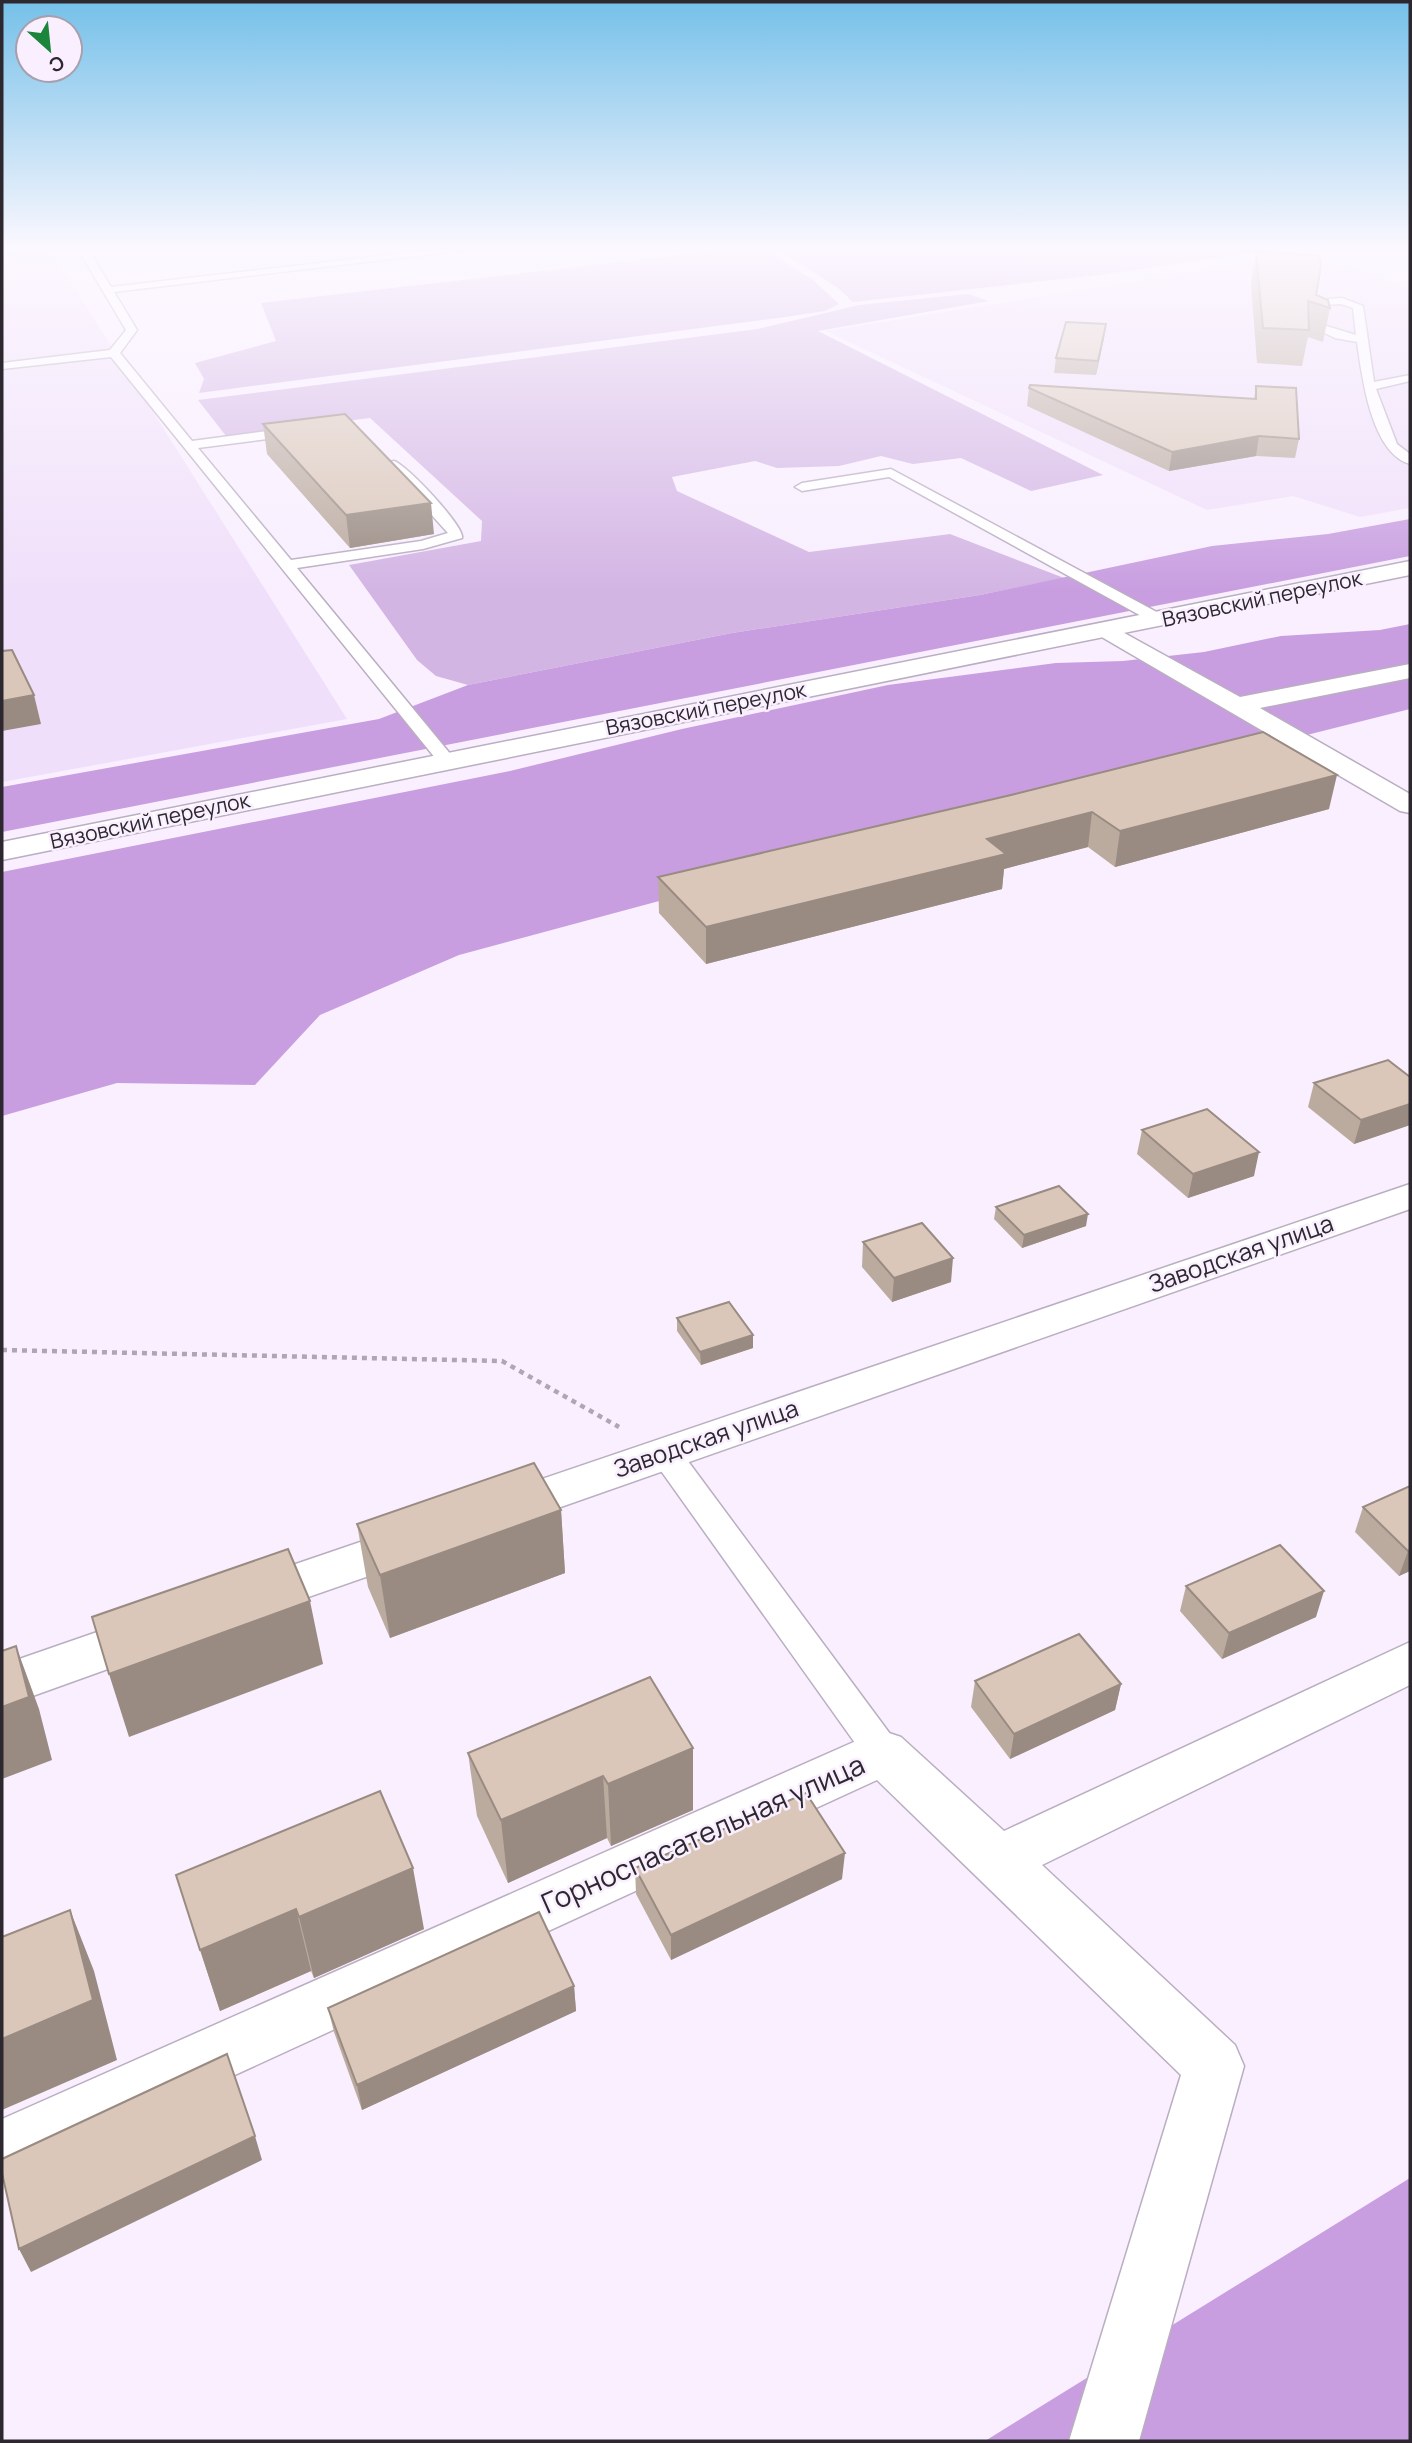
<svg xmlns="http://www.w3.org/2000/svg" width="1412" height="2443" font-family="Manrope,sans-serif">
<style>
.built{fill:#f0dffa}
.green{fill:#d3b5e4}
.forest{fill:#c89ee0}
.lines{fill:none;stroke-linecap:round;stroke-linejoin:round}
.lane-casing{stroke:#baaec1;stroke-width:3}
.street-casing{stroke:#baaec1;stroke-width:3}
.secondary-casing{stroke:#baaec1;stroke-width:3}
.path{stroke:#aea6b3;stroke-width:4.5;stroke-dasharray:5 5;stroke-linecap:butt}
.lane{fill:#fff;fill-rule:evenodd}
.street{fill:#fff;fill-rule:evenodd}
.secondary{fill:#fff;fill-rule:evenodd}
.wall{fill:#bbab9f}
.shaded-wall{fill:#998b82}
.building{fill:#dac7b9;stroke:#998b82;stroke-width:2}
.labels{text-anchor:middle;stroke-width:5;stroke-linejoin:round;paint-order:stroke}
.far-street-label{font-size:21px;fill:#2d282f;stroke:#f9efff}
.street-label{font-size:24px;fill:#2d282f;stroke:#f9efff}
.near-street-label{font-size:28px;fill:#2d282f;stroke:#f9efff}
</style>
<rect width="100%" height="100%" fill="#f9efff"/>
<path class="built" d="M2,249h48l297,470 -345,63z
M1301,254l109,33v221l-50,9 -67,-21 -86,14 -381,-179z"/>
<path class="green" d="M732,249h32l48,30 27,25 -14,7 -40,6 -586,76 5,-14 -9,-16 81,-22 -15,-38z
M777,249h504l-182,26 -246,27 -15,-14z
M968,294l21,7 -171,30 285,144 -72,16 -70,-33 -48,6 -32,-8 -42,10 -62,2 -22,-7 -83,16 5,14 132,61 141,-18 114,44 -84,17 -248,38 -264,52 -32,-9 -19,-16 -68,-95 132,-24 1,-20 -112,-103 -144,18 -28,-36 560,-71 101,-24z"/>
<path class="forest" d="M1410,519v37l-1408,276v-45l377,-68 89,-34 264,-52 248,-38 232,-49 116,-12z
M1410,624v85l-580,146 -371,100 -139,60 -65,70 -138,-2 -115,33v-244l508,-101 172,-42 206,-44 168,-22 67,-2 81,-9 77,-16 99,-6z
M1410,2178v263h-425z"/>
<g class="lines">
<defs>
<path id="lane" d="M78,249h10l23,38 331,-38h32l-360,43 23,38 -17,23 72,88 106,-14 6,4 -6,4 -100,13 93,112 130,-19 27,-8 -59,-65v-6l5,-1c13,4 71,66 68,77l-39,11 -126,19 155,188 3,4 -3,4h-12l-329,-407 -109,12v-6l108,-13 16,-20z
M1342,298l21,8 11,76 36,-7v6l-34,8 21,55 13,10v10c-39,-11 -48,-88 -53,-122l-22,-4 -23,-11 4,-27zM1341,304l12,4 3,27 -33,-10 2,-20z
M891,469l275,148 2,3 -2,3h-12l-265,-146 -87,14 -7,-4 7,-4z
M665,1442l11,3 220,297 5,11 -5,11 -13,4 -13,-4 -216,-303 -4,-8 4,-8z"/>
<path id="street" d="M1108,624l132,73 170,-33v14l-150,30 150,86v19l-10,-2 -300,-175 -4,-5 4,-5z
M1410,1184v25l-892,313 -16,5 -16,-5 -7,-12 7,-12z
M413,1524l16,5 7,13 -7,13 -178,62 -17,-6 -7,-13 7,-13z
M152,1613l17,6 7,14 -7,14 -167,60v-42z
M1410,1642v43l-368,180 193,180 9,21 -105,375h-70l112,-366 -304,-295 -875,402v-63l863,-382 18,-6 18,6 103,94z"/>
<path id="secondary" d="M1410,561v14l-1408,285v-18z"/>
</defs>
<use href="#lane" class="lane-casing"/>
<use href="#street" class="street-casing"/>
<use href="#secondary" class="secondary-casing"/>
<path class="path" d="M2,1350l500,11 117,66"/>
<use href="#lane" class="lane"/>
<use href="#street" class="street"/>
<use href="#secondary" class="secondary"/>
</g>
<path class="wall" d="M1256,252l60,43 14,13 -7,34 -15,-5 -6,29 -45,-3 -6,-79z
M1104,338l-8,37 -42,-2 2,-15z
M1256,386l43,53 -4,19 -39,-2 -87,15 -142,-65 2,-18 225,11z
M263,424l171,110 -84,14 -83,-94z
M1011,795l318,14 -214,58 -27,-20 -84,22 -2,20 -296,75 -47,-51 -1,-36z
M1410,1077v48l-56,19 -46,-37 6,-24z
M1142,1130l112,46 -66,22 -51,-44z
M996,1207l90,19 -64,22 -28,-29z
M863,1242l88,40 -59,20 -30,-35z
M677,1318l76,30 -52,17 -24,-34z
M1410,1486v85l-11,5 -44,-44 8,-25z
M561,1510l4,63 -175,65 -22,-51 -11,-63z
M1186,1586l130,31 -94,42 -42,-48z
M650,1677l43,133 -82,36 -4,-8 -99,45 -31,-67 -9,-63z
M975,1681l146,3 -6,26 -105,49 -39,-52z
M635,1868l207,11 -171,81 -35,-66z
M176,1875l248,54 -110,49 -3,-7 -91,40z
M574,1986l2,25 -214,99 -28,-78 -6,-24z"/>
<path class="shaded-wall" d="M1106,324l-2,14 -8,37 2,-14z
M1259,436l-3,20 -87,15 3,-19z
M431,503l3,31 -84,14 -4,-33z
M34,695l7,29 -39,7v-30z
M1337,775l-8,34 -214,58 5,-36z
M1092,812l-4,35 -84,22 -2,20 -296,75v-37l281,-88z
M1410,1104v21l-56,19 7,-24z
M1259,1152l-5,24 -66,22 5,-24z
M1088,1214l-2,12 -64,22 2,-13z
M953,1258l-2,24 -59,20 2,-24z
M753,1335v13l-52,17 -1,-13z
M561,1510l4,63 -175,65 -10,-63z
M1410,1550v21l-11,5 9,-25z
M1324,1591l-8,26 -94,42 7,-26z
M310,1601l13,63 -194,73 -20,-63z
M16,1646l23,63 13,51 -50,19v-72z
M1121,1684l-6,26 -105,49 4,-25z
M693,1748v62l-82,36 -3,-62z
M603,1776l4,62 -99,45 -7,-63z
M845,1853l-3,26 -171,81v-25z
M413,1868l11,61 -110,49 -15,-61z
M296,1909l15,62 -91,40 -20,-61z
M70,1910l24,61 23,89 -115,50v-71z
M574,1986l2,25 -214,99 -5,-25z
M255,2136l7,24 -231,112 -12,-23z"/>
<path class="building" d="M1256,252l63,3 2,10 -5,30 12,5 2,8 -22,-7 1,29 -46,-2z
M1066,322l40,2 -8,37 -42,-3z
M1030,385l226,14v-13l40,2 3,51 -40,-3 -87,16 -143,-64z
M345,414l86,89 -85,12 -83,-91z
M12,650l22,45 -32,6v-50z
M1263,732l74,43 -217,56 -28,-19 -105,27 19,15 -300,73 -48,-50 353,-82z
M1388,1060l22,17v27l-49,16 -47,-37z
M1207,1109l52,43 -66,22 -51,-44z
M1059,1186l29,28 -64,21 -28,-28z
M922,1223l31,35 -59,20 -31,-36z
M729,1302l24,33 -53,17 -23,-34z
M534,1463l27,47 -181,65 -23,-51z
M1410,1486v64l-2,1 -45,-44z
M1280,1545l44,46 -95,42 -43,-47z
M288,1549l22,52 -201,73 -17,-57z
M1079,1634l42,50 -107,50 -39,-53z
M16,1646l13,51 -27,10v-56z
M650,1677l43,71 -85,36 -5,-8 -102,44 -33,-67z
M380,1791l33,77 -114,49 -3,-8 -96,41 -24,-75z
M806,1793l39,60 -174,82 -36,-67z
M70,1910l23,90 -91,39v-102z
M539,1912l35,74 -217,99 -29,-77z
M227,2054l28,82 -236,113 -17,-76v-14z"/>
<linearGradient id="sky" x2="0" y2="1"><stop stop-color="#75c0e9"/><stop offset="0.42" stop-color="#fcf8ff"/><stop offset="1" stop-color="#fcf8ff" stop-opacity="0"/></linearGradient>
<rect width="1412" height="591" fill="url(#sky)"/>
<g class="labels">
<g class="far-street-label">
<text transform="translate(1262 599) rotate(-12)" y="7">Вязовский переулок</text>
<text transform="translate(706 709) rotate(-11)" y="7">Вязовский переулок</text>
<text transform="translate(150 821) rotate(-12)" y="7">Вязовский переулок</text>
</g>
<g class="street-label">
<text transform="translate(1241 1254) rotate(-19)" y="8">Заводская улица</text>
<text transform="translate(706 1439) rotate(-19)" y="8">Заводская улица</text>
</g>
<g class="near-street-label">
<text transform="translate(703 1834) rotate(-24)" y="10">Горноспасательная улица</text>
</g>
</g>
<rect width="1412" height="2443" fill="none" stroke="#2d282f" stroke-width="7"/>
<g transform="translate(49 49) rotate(153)"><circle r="33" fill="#f9efff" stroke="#a79fac" stroke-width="2"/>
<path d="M0-5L12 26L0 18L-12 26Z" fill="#1a853b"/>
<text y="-10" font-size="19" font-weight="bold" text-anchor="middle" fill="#2d282f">С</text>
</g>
</svg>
